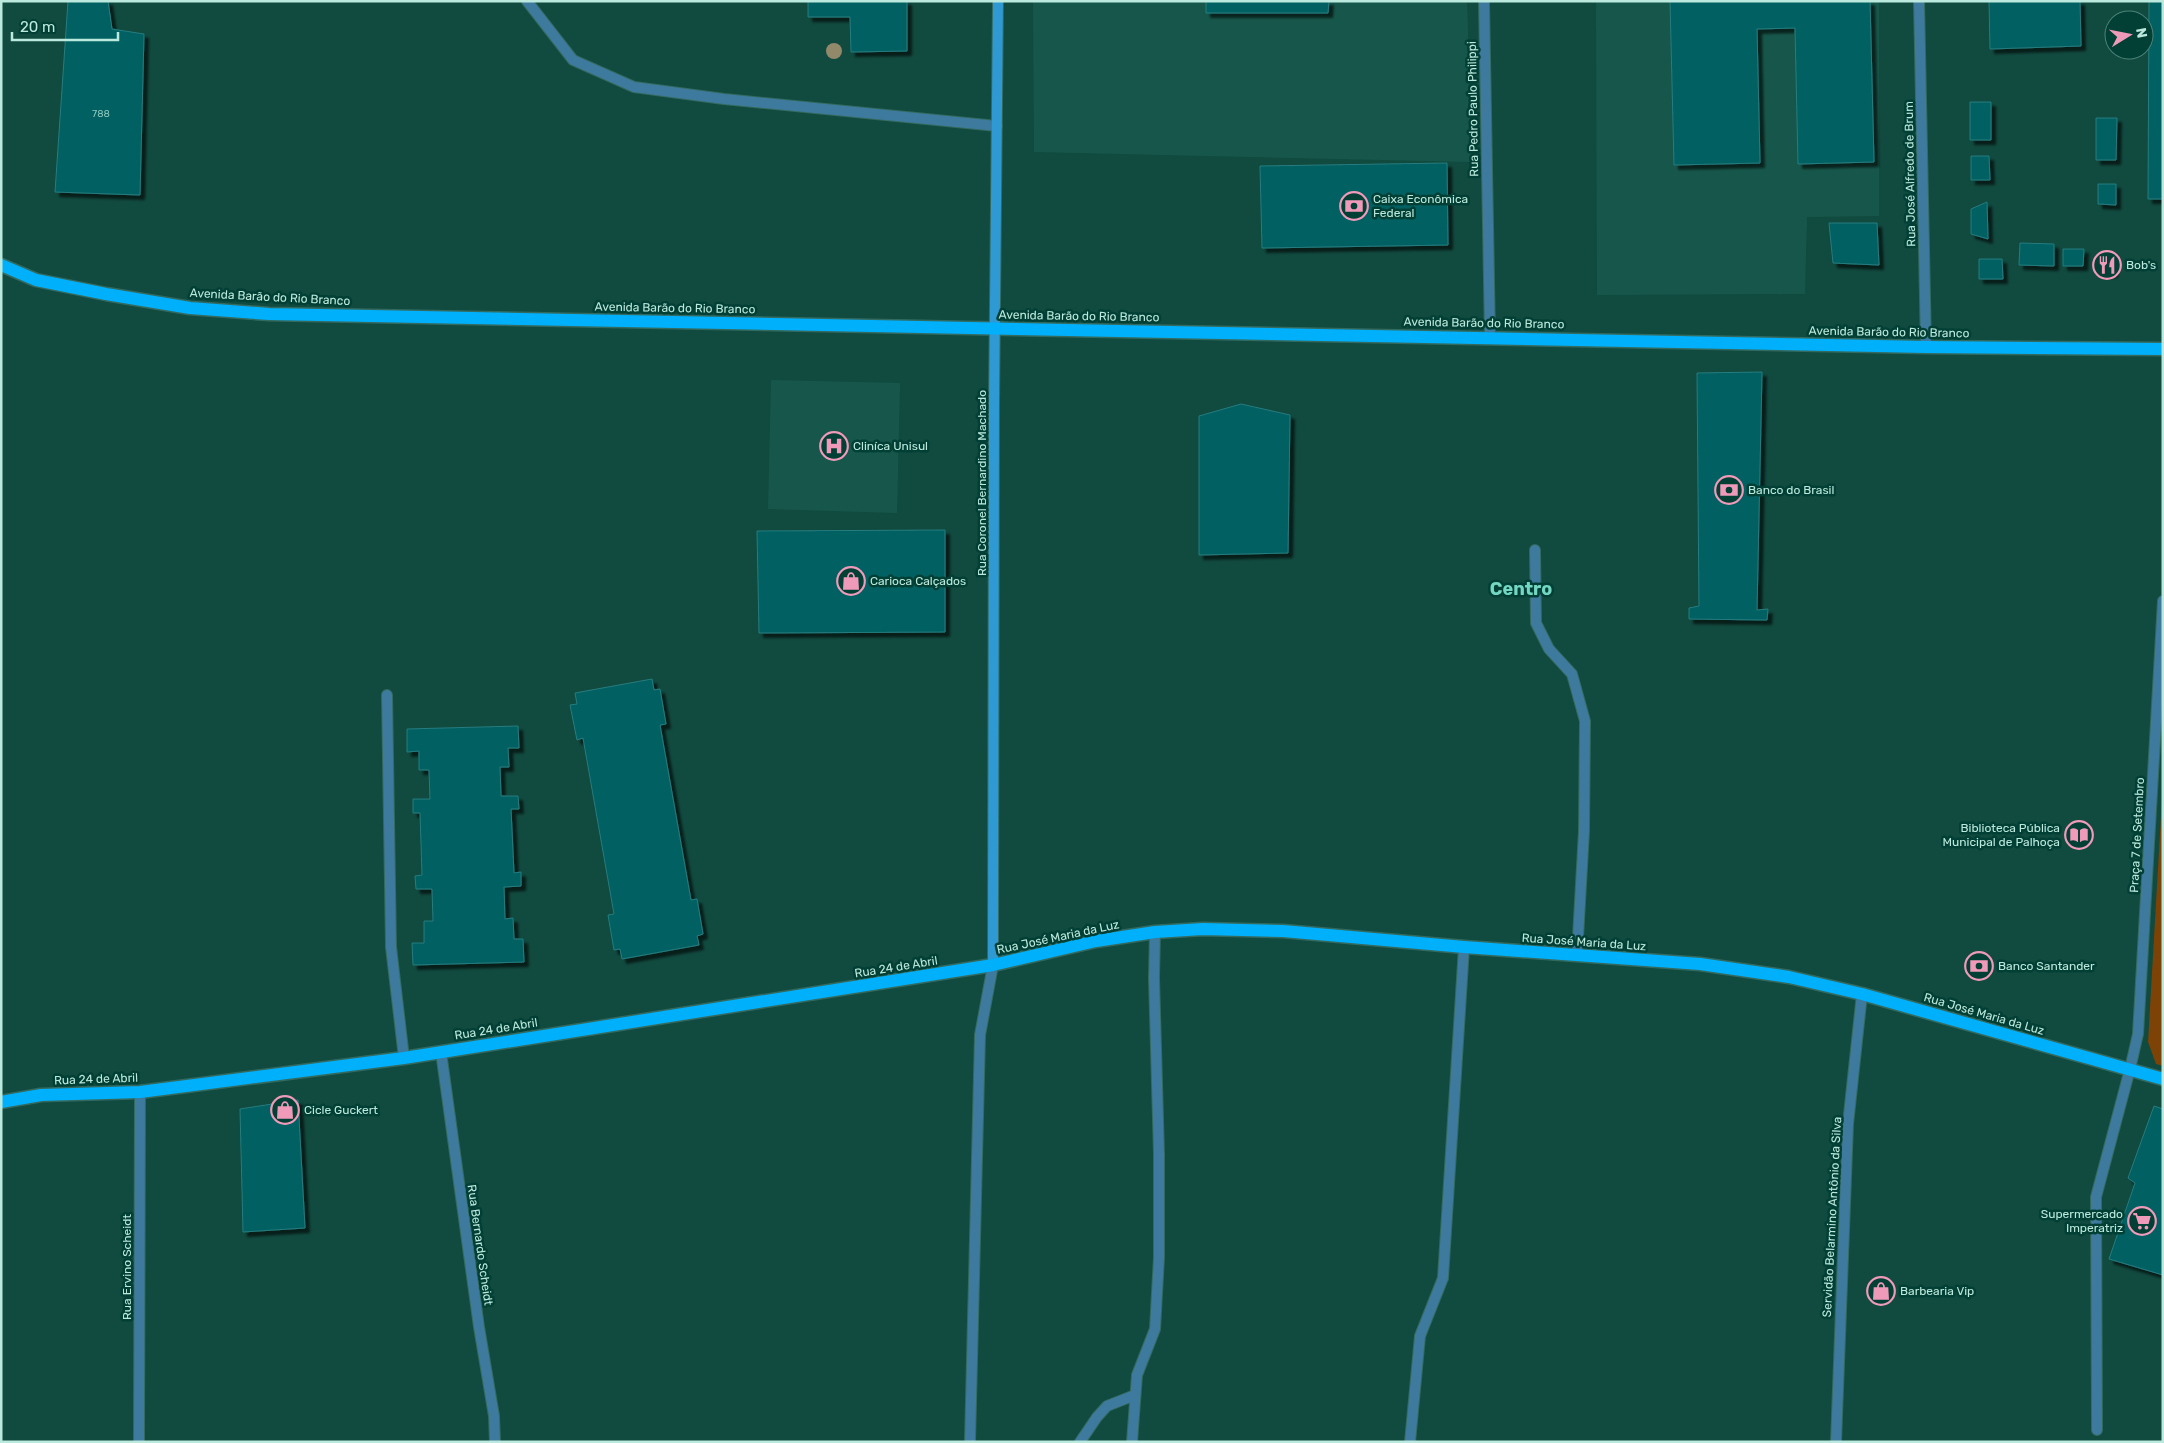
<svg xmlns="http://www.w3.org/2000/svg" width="2164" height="1443" font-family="Rubik,sans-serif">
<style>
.built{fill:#17574b}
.green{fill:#7d4206}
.building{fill:#006062;stroke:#267c7f;filter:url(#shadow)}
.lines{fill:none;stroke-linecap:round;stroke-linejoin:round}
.lane-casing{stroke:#336a5f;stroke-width:12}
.street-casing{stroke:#336a5f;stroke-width:12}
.secondary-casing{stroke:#336a5f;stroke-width:12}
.primary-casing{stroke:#336a5f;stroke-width:15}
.lane{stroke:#3e7a9e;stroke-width:10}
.street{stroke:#3e7a9e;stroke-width:10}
.secondary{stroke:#2e99d2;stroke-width:10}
.primary{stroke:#00b0fa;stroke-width:12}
.tree{fill:#91896a}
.labels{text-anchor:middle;stroke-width:5;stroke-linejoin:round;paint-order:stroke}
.number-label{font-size:10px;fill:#8dc7be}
.street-label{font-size:12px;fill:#bce9dd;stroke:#023f35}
.poi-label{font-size:12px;fill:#bce9dd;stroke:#023f35;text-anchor:start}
.district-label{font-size:18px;font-weight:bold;fill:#73d7c1;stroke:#023f35}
</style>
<defs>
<filter id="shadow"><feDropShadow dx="4.5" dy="4.5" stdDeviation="1" flood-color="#0009"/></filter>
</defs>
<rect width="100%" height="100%" fill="#114a3f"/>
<path class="built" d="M1033,1h434l5,161 -438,-10z
M1596,1h283v215l-72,1 -2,77 -208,1z
M771,380l129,3 -3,130 -129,-4z"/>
<path class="green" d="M2163,781v285l-7,-2 -8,-22z"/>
<path class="building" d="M68,1h40l4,28 32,5 -4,161 -85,-3z
M808,1h99v50l-56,1 -1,-35h-42z
M1206,1h123l-1,12h-122z
M1670,1h200l4,161 -76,2 -3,-136 -38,1 3,134 -86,2z
M1989,1h91l1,45 -91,3z
M2149,1h14v198h-15z
M1970,102h21v38h-21z
M2096,118h21l-1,42h-20z
M1971,156h18l1,24h-19z
M1447,163l1,82 -186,3 -2,-82z
M2098,184h18v21l-18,-1z
M1987,202l1,37 -17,-5v-25z
M1829,223h48l2,42 -46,-2z
M2020,243l34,1v22l-35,-1z
M2063,249h21l-1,17h-20z
M2101,257l13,1 -1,15h-13z
M1979,259h23l1,20h-24z
M1762,372l-5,238 11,-1 -1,11 -78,-1v-11l10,-2 -2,-233z
M1241,404l49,11 -2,138 -89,2v-139z
M945,530v102l-186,1 -2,-102z
M652,679l2,11 6,-1 6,35 -6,1 31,175 6,-1 6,35 -6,2 2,9 -77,14 -2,-10 -6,1 -6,-35 6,-1 -31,-176 -6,2 -7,-35 7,-1 -2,-11z
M518,726l1,22h-11l1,19h-9l1,29h17l1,13h-8l3,64 7,-1v14l-17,1 1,32 8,-1 1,21h9l1,23 -111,3 -1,-22h12v-22h9l-1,-32h-16l-1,-13 7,-1 -2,-62h-7v-14h17l-1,-29h-10v-19l-12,1v-23z
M298,1100l7,128 -62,4 -3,-123z
M2154,1106l9,3v166l-54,-16 26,-76 -7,-5z"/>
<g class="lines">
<defs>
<path id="lane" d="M527,1l46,59 61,27 90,12 273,27
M1535,550l1,73 13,26 23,25 13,47 -1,110 -7,124
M2097,1430l-1,-233 34,-128
M970,1442l10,-407 13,-70
M1080,1442l17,-25 10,-11 28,-11
M1132,1442l5,-67 18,-46 4,-72v-103l-5,-176 1,-46
M1410,1442l10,-106 23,-58 21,-331"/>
<path id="street" d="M1484,1l6,336
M1919,1l7,346
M387,695l4,252 13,111
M441,1052l38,275 15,89 1,26
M2130,1069l8,-35 25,-433
M139,1442l1,-350
M1836,1442l12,-318 14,-130"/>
<path id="secondary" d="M993,965l1,-561 4,-403"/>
<path id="primary" d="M1,265l35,15 70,14 84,14 79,6 1657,33 237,2
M1,1102l40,-7 99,-3 264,-34 589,-93 103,-24 59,-9 48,-3 80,2 181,16 236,17 89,13 73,17 301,85"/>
</defs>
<use href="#lane" class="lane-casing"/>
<use href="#street" class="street-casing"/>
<use href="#secondary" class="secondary-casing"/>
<use href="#primary" class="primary-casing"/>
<use href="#lane" class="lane"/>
<use href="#street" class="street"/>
<use href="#secondary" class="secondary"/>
<use href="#primary" class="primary"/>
</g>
<circle class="tree" cx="834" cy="51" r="8"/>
<defs>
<symbol id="bank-ring" viewBox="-11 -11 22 22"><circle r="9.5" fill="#023f35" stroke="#ef9ab8" stroke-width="1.5"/><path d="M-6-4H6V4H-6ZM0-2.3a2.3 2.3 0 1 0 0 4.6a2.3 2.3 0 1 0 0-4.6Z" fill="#ef9ab8"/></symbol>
<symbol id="restaurant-ring" viewBox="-11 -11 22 22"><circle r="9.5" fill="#023f35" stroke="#ef9ab8" stroke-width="1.5"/><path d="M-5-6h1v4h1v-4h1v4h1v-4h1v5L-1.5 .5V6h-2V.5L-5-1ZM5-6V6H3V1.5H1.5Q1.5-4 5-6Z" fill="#ef9ab8"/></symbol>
<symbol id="hospital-ring" viewBox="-11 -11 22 22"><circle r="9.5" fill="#023f35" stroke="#ef9ab8" stroke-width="1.5"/><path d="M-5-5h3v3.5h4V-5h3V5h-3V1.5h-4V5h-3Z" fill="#ef9ab8"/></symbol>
<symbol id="shop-ring" viewBox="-11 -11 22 22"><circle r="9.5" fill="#023f35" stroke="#ef9ab8" stroke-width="1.5"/><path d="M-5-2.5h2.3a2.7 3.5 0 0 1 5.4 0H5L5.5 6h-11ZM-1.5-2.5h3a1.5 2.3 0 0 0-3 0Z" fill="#ef9ab8"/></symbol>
<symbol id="library-ring" viewBox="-11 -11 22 22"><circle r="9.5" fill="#023f35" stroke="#ef9ab8" stroke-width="1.5"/><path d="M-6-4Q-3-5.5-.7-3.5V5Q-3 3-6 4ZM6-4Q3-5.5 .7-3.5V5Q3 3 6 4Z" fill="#ef9ab8"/></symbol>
<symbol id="supermarket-ring" viewBox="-11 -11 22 22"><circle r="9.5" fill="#023f35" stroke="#ef9ab8" stroke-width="1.5"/><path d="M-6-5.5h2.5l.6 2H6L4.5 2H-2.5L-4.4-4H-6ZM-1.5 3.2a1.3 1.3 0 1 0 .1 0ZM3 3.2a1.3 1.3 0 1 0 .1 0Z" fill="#ef9ab8"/></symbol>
</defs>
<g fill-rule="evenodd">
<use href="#bank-ring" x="1338" y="190" width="32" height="32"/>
<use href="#restaurant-ring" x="2091" y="249" width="32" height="32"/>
<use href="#hospital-ring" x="818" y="430" width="32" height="32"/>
<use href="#bank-ring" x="1713" y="474" width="32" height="32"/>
<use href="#shop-ring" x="835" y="565" width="32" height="32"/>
<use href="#library-ring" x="2063" y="819" width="32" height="32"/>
<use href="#bank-ring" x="1963" y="950" width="32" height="32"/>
<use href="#shop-ring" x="269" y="1094" width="32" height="32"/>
<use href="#supermarket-ring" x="2126" y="1205" width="32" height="32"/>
<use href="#shop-ring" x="1865" y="1275" width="32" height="32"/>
</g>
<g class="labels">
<g class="number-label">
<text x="101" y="117">788</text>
</g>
<g class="street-label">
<text transform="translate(1473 109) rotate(-91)" y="4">Rua Pedro Paulo Philippi</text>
<text transform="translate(1910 174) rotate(-91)" y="4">Rua José Alfredo de Brum</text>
<text transform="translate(270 297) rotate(3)" y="4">Avenida Barão do Rio Branco</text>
<text transform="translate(675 308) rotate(1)" y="4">Avenida Barão do Rio Branco</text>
<text transform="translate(1079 316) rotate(1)" y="4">Avenida Barão do Rio Branco</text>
<text transform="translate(1484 323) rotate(1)" y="4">Avenida Barão do Rio Branco</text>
<text transform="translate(1889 332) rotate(1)" y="4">Avenida Barão do Rio Branco</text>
<text transform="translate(982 483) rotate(-90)" y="4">Rua Coronel Bernardino Machado</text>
<text transform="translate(2137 835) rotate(-87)" y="4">Praça 7 de Setembro</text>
<text transform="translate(1058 937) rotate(-12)" y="4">Rua José Maria da Luz</text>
<text transform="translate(1584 942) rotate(4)" y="4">Rua José Maria da Luz</text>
<text transform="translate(896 967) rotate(-9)" y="4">Rua 24 de Abril</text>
<text transform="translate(1984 1014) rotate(16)" y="4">Rua José Maria da Luz</text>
<text transform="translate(496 1029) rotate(-9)" y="4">Rua 24 de Abril</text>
<text transform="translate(96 1079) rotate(-2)" y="4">Rua 24 de Abril</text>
<text transform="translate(1832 1217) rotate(-87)" y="4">Servidão Belarmino Antônio da Silva</text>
<text transform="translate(480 1245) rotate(82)" y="4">Rua Bernardo Scheidt</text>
<text transform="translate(127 1267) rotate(-90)" y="4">Rua Ervino Scheidt</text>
</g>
<g class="poi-label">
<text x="1373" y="203">Caixa Econômica<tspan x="1373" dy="14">Federal</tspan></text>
<text x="2126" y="269">Bob's</text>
<text x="853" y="450">Cliníca Unisul</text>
<text x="1748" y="494">Banco do Brasil</text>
<text x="870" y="585">Carioca Calçados</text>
<text x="2060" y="832" text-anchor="end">Biblioteca Pública<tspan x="2060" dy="14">Municipal de Palhoça</tspan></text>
<text x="1998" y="970">Banco Santander</text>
<text x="304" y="1114">Cicle Guckert</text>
<text x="2123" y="1218" text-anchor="end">Supermercado<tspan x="2123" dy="14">Imperatriz</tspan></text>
<text x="1900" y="1295">Barbearia Vip</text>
</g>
<g class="district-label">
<text x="1521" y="595">Centro</text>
</g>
</g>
<rect width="2164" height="1443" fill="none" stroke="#bce9dd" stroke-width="5"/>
<g transform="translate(2129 35) rotate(80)"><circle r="24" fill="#023f35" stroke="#4c8378"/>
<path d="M0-4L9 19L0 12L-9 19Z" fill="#ef9ab8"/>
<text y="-8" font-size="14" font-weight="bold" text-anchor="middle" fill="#bce9dd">N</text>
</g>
<path d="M12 32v8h106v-8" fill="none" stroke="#bce9dd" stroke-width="2.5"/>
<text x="20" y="32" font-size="15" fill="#bce9dd" stroke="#023f35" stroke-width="4" paint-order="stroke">20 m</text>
</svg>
